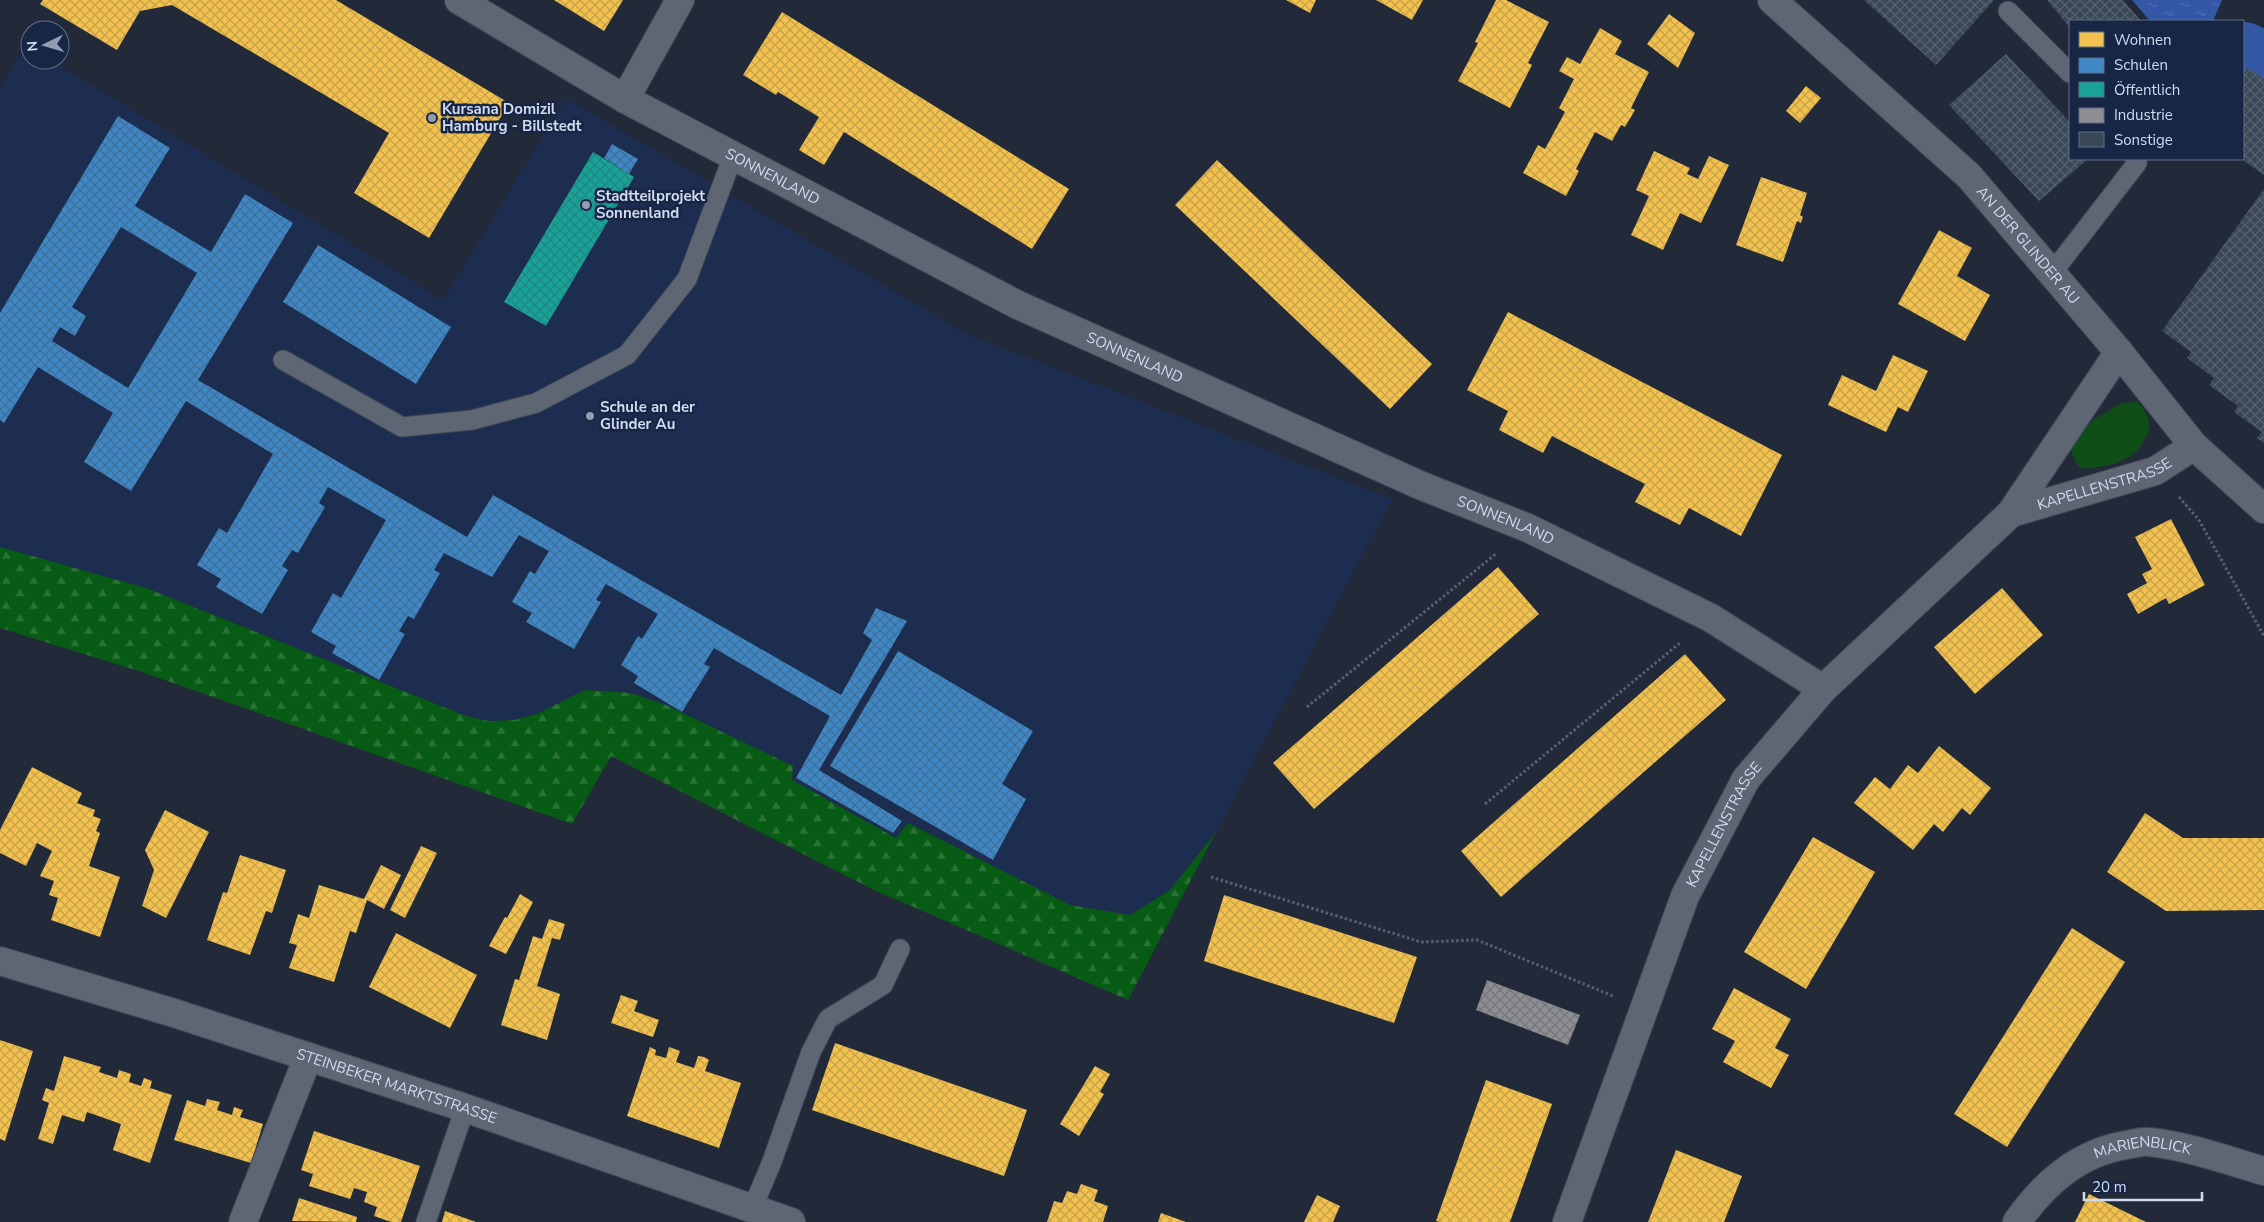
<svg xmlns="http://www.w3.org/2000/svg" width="2264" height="1222" font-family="'Nunito Sans',sans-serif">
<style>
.built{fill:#1c2d4f}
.green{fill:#0f4f17}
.forest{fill:url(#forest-firs)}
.water{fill:url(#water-ripples)}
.homes{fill:url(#homes-cross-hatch)}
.schools{fill:url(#schools-cross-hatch);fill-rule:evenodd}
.public{fill:url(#public-cross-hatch)}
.industry{fill:url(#industry-cross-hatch)}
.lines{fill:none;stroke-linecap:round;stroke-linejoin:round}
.river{stroke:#3458a6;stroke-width:70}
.building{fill:url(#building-cross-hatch)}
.lane-casing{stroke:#404856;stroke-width:21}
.street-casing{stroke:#404856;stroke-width:30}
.secondary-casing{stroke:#404856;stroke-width:30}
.path{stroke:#59606d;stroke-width:3;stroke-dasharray:2.5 2.5;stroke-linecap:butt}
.lane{stroke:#5e6674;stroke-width:19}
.street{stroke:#5e6674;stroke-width:28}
.secondary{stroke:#5e6674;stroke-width:28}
.poi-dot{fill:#939db0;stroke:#172645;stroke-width:2}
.labels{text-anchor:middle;stroke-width:5;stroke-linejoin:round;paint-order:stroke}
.poi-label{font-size:15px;font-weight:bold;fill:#d0dbf0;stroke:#172645;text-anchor:start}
.street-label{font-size:15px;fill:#d0dbf0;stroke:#172645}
</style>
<defs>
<pattern id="forest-firs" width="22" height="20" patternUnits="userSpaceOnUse" patternTransform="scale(1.25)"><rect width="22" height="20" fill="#075b14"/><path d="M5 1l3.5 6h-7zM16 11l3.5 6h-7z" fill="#2a7236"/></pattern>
<pattern id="water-ripples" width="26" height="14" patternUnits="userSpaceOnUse" patternTransform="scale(1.25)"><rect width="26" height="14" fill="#3458a6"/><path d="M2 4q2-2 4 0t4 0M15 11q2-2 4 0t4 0" fill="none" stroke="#506fb3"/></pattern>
<pattern id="homes-cross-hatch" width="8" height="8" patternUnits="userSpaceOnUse" patternTransform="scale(1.25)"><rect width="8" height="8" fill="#f2c14e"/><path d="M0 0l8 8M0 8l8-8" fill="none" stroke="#c5a14c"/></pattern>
<pattern id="schools-cross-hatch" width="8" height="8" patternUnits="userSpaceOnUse" patternTransform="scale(1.25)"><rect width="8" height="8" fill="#3f88c5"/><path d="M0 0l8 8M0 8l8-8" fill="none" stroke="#3f7099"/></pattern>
<pattern id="public-cross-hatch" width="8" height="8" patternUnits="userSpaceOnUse" patternTransform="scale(1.25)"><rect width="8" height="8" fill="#17a398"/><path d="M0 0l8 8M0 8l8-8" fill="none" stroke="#238680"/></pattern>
<pattern id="industry-cross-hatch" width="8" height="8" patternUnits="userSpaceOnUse" patternTransform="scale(1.25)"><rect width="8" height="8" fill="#8d8d92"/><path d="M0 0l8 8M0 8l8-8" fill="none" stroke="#75767c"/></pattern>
<pattern id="building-cross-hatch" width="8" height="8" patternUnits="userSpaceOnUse" patternTransform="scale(1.25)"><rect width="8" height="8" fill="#394756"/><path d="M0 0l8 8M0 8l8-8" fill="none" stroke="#55616f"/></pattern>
</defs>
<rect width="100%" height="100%" fill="#222a3a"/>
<path class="built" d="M26,45l4,2v13h21l392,240 123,-202 401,236 425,165 -176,333 -46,58 -40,25 -60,-10 -162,-82 -12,15 -105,-58 2,-14 -127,-61 -35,-12 -46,-3 -48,24 -23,6 -25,1 -23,-5 -320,-128 -146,-41v-459z"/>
<path class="green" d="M2137,402c11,12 17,21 8,37 -12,24 -39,28 -63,30l-6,-6 -5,-13 5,-15 23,-19 23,-13z"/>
<path class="forest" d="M0,547l146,41 320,128 23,5 25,-1 23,-6 48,-24 46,3 35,12 127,61 -1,14 104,58 12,-15 162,82 60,10 40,-25 46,-58 -88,168 -254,-110 -263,-134 -39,68 -430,-152 -142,-44z"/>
<path class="water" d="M2132,0h90l-9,21h-63z"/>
<path class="homes" d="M43,0h293l173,103 -80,135 -75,-45 35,-60 -217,-128 -32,6 -23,39 -77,-46z
M554,0h69l-19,31z
M1286,0h30l-6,13z
M1376,0h47l-11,20z
M1496,0h10l43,22 -21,41 4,2 -22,43 -52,-27 20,-38 -3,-1z
M782,12l287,177 -37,60 -188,-117 -20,33 -25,-15 20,-33 -41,-25 -2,3 -33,-20z
M1669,14l26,19 -17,35 -31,-24z
M1600,28l22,13 -7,13 34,18 -18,36 4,2 -10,17 -4,-2 -9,16 -17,-9 -19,37 3,2 -13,25 -43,-23 15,-28 7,4 20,-37 -6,-4 15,-29 -15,-8 8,-14 13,7z
M1806,86l15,12 -21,25 -14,-12z
M1654,151l36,17 -3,6 11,5 11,-23 20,9 -28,58 -21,-10 -17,37 -32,-15 18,-39 -13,-6z
M1217,160l215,204 -42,45 -215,-204z
M1761,177l46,16 -7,22 3,2 -2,6 -4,-2 -14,41 -47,-17z
M1939,230l33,18 -15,28 33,19 -25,46 -67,-37z
M1508,312l274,143 -41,81 -52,-28 -9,17 -45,-23 10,-18 -93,-48 -9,17 -44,-23 9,-19 -41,-21z
M1893,355l35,16 -20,41 -10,-5 -12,25 -58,-27 14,-30 34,16z
M2171,519l34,66 -36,19 -3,-6 -28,16 -11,-20 20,-11 -5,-9 10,-5 -17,-32z
M1498,567l41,47 -225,195 -41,-46z
M2002,588l41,47 -68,59 -41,-47z
M1685,654l41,46 -225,197 -40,-46z
M1939,746l52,42 -21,27 -8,-7 -19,24 -9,-8 -21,26 -59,-47 21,-26 15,12 18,-24 10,8z
M32,767l50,26 -5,10 18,7 -2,6 8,3 -5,12 4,2 -11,33 31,11 -20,60 -49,-17 7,-22 -9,-3 5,-14 -14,-5 12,-25 -15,-8 -11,23 -26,-13v-23z
M165,810l44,22 -43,86 -24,-12 12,-36 -9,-20z
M2145,813l38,25h81v72l-98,1 -59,-39z
M1813,837l62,35 -69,117 -62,-37z
M421,846l16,7 -32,65 -15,-8z
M240,855l46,15 -14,43 -6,-2 -16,44 -43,-15 16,-48 4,1z
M381,865l20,10 -17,34 -17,-9 -11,33 -6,-2 -16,51 -45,-14 8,-23 -8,-2 9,-29 11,4 10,-33 45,14z
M520,894l13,8 -27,52 -17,-8 16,-29 2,1z
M1224,895l193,62 -23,66 -190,-62z
M549,919l16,5 -5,16 -8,-2 -15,48 23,8 -13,46 -46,-15 14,-46 4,1 14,-44 9,3z
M2072,928l53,34 -118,185 -53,-33z
M396,933l81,42 -27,53 -81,-41z
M1734,988l57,31 -16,29 14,7 -18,33 -48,-26 12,-21 -23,-12z
M621,995l17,6 -4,10 25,9 -6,17 -42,-14z
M0,1040l33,11 -28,90 -5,-2z
M835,1043l192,67 -23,66 -192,-66z
M650,1047l6,3 -1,5 11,3 3,-11 11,4 -4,11 18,6 4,-12 6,1 5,3 -4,11 36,12 -22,65 -92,-32z
M64,1056l37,11 -2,5 18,6 2,-8 12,4 -2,8 12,4 3,-8 8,3 -2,7 22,7 -22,68 -37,-13 8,-26 -34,-12 -3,10 -22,-7 -9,29 -15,-5 11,-36 -7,-3 4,-12 8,3z
M1095,1066l15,8 -10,18 4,2 -25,42 -19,-12z
M1486,1080l66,24 -42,118h-70l-4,-1z
M207,1099l13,3 -3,8 15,5 2,-8 9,3 -3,7 23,7 -12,39 -77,-23 13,-40 18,6z
M314,1131l106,35 -19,56h-10l-17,-6 3,-9 -13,-5 3,-10 -13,-4 -4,11 -41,-13 4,-12 -12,-4z
M1676,1150l66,26 -18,46h-76z
M1081,1184l17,6 -4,11 14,5 -5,16h-56l7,-21 8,2 5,-12 10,3z
M2089,1194l57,28h-71z
M1317,1195l23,11 -7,16h-29z
M299,1198l58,19 -1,5 -64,-1z
M445,1211l31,11h-34z
M1161,1213l25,9h-28z"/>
<path class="schools" d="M118,116l52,32 -35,58 76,46 34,-58 48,29 -95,157 269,157 26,-42 348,200 31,-55 -9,-7 13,-25 31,13 -88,149 83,51 -9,12 -97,-55 34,-62 -116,-68 -10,16 6,3 -28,45 -48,-29 4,-7 -17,-11 17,-29 4,3 16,-25 -52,-30 -10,16 5,2 -27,47 -48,-27 6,-9 -20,-11 18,-31 5,3 14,-23 -30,-16 -27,42 -48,-24 -10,17 6,3 -26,46 -6,-3 -9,15 6,3 -26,46 -47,-27 4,-7 -25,-14 22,-39 8,5 45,-78 -58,-33 -9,16 6,4 -27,46 -6,-3 -10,16 6,4 -26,44 -46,-27 5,-8 -24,-14 22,-37 8,5 46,-79 -87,-53 -55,90 -47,-29 29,-49 -75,-46 -34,56 -4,-3v-107zM121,227l76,46 -69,115 -76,-47 8,-14 15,9 11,-20 -14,-9z
M612,144l26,15 -9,15 -25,-16z
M318,245l133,82 -35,57 -133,-82z
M898,651l135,80 -31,53 24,15 -33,61 -163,-94z"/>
<path class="public" d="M593,152l41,25 -88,149 -42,-24z"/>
<path class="industry" d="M1487,980l93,35 -12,30 -92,-35z"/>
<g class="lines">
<path class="river" d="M2243,57l21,10"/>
</g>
<path class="building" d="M1864,0h130l-58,65z
M2047,0h76l18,21h-71v7z
M2006,54l64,68v37h18l-49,42 -90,-96z
M2248,68l16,11v96l-21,-15v-84z
M2264,189v254l-7,-5 5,-6 -28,-20 4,-6 -29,-21 5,-7 -27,-20 4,-6 -29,-21z"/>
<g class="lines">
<defs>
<path id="lane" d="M2008,11l62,62
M2052,273l85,-110 -2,-4
M283,360l119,67 70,-7 64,-17 91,-48 60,-76 46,-123
M752,1209l19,-45 40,-112 17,-33 55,-34 17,-36
M426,1222l39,-114"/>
<g id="street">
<path id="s1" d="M459,0l166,99 393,206 404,181 106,42 183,90 112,71"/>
<path id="s2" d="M1772,0l197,176 150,176"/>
<path d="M625,99l55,-99"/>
<path d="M243,1222l65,-165"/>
<path id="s3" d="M2017,1222c27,-39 61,-69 109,-77 7,-1 16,-4 23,-3 39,4 77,18 115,29"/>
</g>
<g id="secondary">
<path id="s4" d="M2011,513l144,-42 39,-25"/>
<path id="s5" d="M0,961l174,52 291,95 326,114"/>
<path id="s6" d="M1567,1222l118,-326 61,-117 77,-90 188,-176 108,-161 75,94 70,63"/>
</g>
</defs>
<use href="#lane" class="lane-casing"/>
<use href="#street" class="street-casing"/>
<use href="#secondary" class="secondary-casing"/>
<path class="path" d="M2179,497l20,23 65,116
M1307,707l190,-154
M1485,804l196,-162
M1211,877l210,65 56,-2 136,56"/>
<use href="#lane" class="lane"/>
<use href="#street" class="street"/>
<use href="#secondary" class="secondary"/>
</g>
<g class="poi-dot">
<circle cx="432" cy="118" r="5"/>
<circle cx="586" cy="205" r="5"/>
<circle cx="590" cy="416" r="5"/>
</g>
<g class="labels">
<g class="poi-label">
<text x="442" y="114">Kursana Domizil<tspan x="442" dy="17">Hamburg - Billstedt</tspan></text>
<text x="596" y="201">Stadtteilprojekt<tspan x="596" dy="17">Sonnenland</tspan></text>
<text x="600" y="412">Schule an der<tspan x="600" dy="17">Glinder Au</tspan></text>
</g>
<g class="street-label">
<text dy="5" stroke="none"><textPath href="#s1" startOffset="360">SONNENLAND</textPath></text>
<text dy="5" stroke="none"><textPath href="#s2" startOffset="355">AN DER GLINDER AU</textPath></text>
<text dy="5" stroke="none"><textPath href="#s1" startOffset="765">SONNENLAND</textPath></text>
<text dy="5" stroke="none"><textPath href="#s4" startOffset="98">KAPELLENSTRASSE</textPath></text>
<text dy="5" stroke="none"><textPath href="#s1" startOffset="1170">SONNENLAND</textPath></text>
<text dy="5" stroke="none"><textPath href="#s6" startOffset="428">KAPELLENSTRASSE</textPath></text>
<text dy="5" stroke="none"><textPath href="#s5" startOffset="416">STEINBEKER MARKTSTRASSE</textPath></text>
<text dy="5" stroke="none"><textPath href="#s3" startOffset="154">MARIENBLICK</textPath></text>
</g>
</g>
<rect x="2069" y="20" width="175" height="140" fill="#172645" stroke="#616e89"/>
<rect x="2079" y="32" width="25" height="15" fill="#f2c14e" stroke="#616e89"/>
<text x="2114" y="45" font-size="15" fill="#d0dbf0">Wohnen</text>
<rect x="2079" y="58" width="25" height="15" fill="#3f88c5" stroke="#616e89"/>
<text x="2114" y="70" font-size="15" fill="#d0dbf0">Schulen</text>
<rect x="2079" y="82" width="25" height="15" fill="#17a398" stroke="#616e89"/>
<text x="2114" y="95" font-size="15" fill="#d0dbf0">Öffentlich</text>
<rect x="2079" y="108" width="25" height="15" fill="#8d8d92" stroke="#616e89"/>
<text x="2114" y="120" font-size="15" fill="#d0dbf0">Industrie</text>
<rect x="2079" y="132" width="25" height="15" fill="#394756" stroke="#616e89"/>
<text x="2114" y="145" font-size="15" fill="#d0dbf0">Sonstige</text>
<g transform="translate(45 45) rotate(265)"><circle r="24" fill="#172645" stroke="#616e89"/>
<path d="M0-4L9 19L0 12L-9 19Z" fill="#939db0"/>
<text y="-8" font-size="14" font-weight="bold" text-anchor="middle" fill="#d0dbf0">N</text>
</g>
<path d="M2084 1192v8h118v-8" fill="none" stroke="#d0dbf0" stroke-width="2.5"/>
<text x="2092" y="1192" font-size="15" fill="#d0dbf0" stroke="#172645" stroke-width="4" paint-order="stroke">20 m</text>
</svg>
